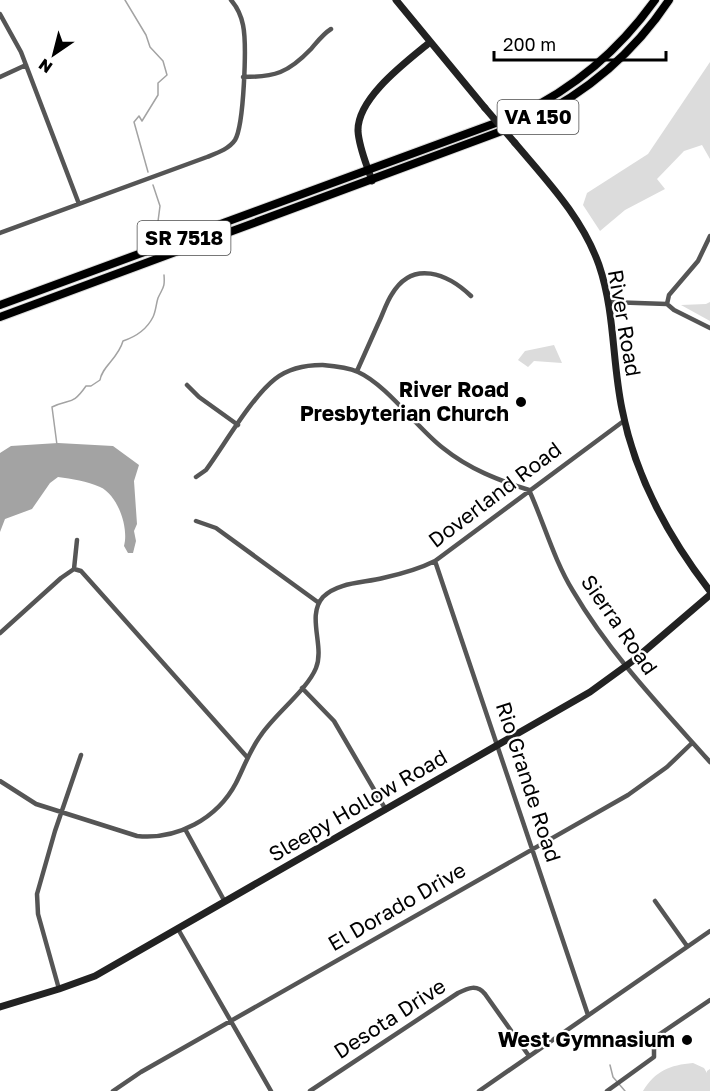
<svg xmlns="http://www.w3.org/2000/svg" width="710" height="1091" font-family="'Golos Text',sans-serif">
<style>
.green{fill:#dcdcdc}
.water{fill:#a3a3a3}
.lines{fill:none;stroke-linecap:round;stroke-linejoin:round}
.stream{stroke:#a3a3a3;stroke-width:1.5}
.highway-casing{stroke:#dbdbdb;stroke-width:10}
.street{stroke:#555;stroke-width:4.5}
.secondary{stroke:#222;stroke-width:7}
.highway{stroke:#000;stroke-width:8}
.secondary-bridge{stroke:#222;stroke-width:7}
.poi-dot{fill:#000;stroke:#fff;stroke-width:2}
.labels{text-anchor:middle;stroke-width:4.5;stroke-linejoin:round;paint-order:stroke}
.shield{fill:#fff;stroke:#4c4c4c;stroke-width:1.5}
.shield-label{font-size:20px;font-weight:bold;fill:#000}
.street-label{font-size:21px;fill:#000;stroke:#fff}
.poi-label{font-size:21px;font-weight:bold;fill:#000;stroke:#fff;text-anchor:end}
</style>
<rect width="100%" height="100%" fill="#fff"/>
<path class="green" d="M710,62v97l-8,-14 -18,6 -27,28 8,10 -40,21 -25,21 -17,-26 4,-12 61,-39z
M710,302v19l-29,-16 25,-1z
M554,345l8,18 -28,-2 -6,6 -10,-7 7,-9z
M693,1063l11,5 3,5v-2l3,-2v22h-67c12,-20 27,-26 50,-28z"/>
<path class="water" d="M58,443l55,3 26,19 -5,16 3,43 -3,7 2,10 -3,12h-5l-4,-7c5,-18 -6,-51 -24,-59 -13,-6 -28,-8 -42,-10l-8,6 -18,26 -27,10 -5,13v-79l11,-7z"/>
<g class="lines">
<path class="stream" d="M125,0l21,35 4,12 13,14 4,14 -9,8v12l-16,26 -3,-5 -5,6 14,50
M153,185l7,21 -3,23
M57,445l-5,-38c19,-9 20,-1 34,-21h5l9,-6c2,-14 18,-21 23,-39 12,-4 24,-12 30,-24 3,-6 3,-13 5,-19 5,-11 7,-10 6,-23
M610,1065l3,12 12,14"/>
<defs>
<path id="highway" d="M0,305l520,-191c55,-26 100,-65 135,-114
M0,317l529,-196c57,-28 105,-68 140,-121"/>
</defs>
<use href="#highway" class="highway-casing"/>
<path class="street" d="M0,14l21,38 58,152
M0,77l26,-12
M243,77c32,0 45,-4 68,-28 6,-7 12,-15 20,-20
M0,233l207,-76c10,-4 22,-8 28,-17 9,-15 12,-96 8,-115 -2,-10 -6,-18 -12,-25
M608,302l59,2 7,6 36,18
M667,304l2,-9 29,-34 12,-25
M357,371c7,-16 14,-31 21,-47 5,-10 8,-21 14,-30 21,-35 56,-20 79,2
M187,385l12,12 39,28
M196,477l10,-7c19,-26 45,-72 69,-91 14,-11 30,-14 47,-14 12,1 25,2 36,7 29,13 59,56 85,76 26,21 55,32 86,42 15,33 25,70 44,101 37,63 88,116 137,171
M196,521l20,7 103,75
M435,561l153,454
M74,569l7,2 9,10 157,176
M74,569l3,-29
M0,633l61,-55 13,-9
M302,688l32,33 52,89
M0,781l36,23 101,32c40,4 80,-17 99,-53 8,-16 14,-33 25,-48 14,-21 46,-45 55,-67 9,-22 -10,-52 7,-71 15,-15 41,-14 60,-19 18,-4 36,-9 52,-17l190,-141
M185,829l40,73
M655,901l32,45
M178,929l93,162
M59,989l-21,-75 -1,-20 18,-63 26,-76
M113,1091l28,-19 487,-277 39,-28 25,-24
M310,1091l148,-98c10,-5 19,-9 27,1l44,62
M479,1091l231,-160
M607,1091l47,-34v-19l56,-38"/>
<path class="secondary" d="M396,0l89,108
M515,143c32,38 67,74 84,122 16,47 13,96 23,144 13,66 47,129 88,182
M372,181c-5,-16 -13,-33 -14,-50 -1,-33 48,-69 71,-88
M0,1007l59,-18 36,-13 495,-284 44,-32 76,-65"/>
<use href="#highway" class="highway"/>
<path class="secondary-bridge" d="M485,108l30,35"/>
</g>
<g class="poi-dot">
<circle cx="521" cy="402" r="6"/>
<circle cx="687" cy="1040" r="6"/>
</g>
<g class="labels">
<g class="shield">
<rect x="497.5" y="100" width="81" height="34" rx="4.5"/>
<rect x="137.5" y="221" width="93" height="34" rx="4.5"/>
</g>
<g class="shield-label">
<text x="538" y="124">VA 150</text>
<text x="184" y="245">SR 7518</text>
</g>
<g class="street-label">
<text transform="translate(624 323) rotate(80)" y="7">River Road</text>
<text transform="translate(495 495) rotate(-37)" y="7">Doverland Road</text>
<text transform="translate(619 625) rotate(55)" y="7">Sierra Road</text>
<text transform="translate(528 782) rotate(72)" y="7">Rio Grande Road</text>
<text transform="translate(358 806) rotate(-30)" y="7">Sleepy Hollow Road</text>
<text transform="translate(397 907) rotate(-30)" y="7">El Dorado Drive</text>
<text transform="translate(390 1019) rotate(-33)" y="7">Desota Drive</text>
</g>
<g class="poi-label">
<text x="509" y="397">River Road<tspan x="509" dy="24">Presbyterian Church</tspan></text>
<text x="675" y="1047">West Gymnasium</text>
</g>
</g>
<g transform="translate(54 54) rotate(215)" stroke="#ffffff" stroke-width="4.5" paint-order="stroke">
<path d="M0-4.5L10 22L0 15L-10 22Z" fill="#000000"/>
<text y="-9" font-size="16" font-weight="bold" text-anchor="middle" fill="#000000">N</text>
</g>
<path d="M494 51v9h172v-9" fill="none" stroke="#000000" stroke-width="3"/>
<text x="503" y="51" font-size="18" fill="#000000" stroke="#ffffff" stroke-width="4.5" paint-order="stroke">200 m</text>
</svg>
